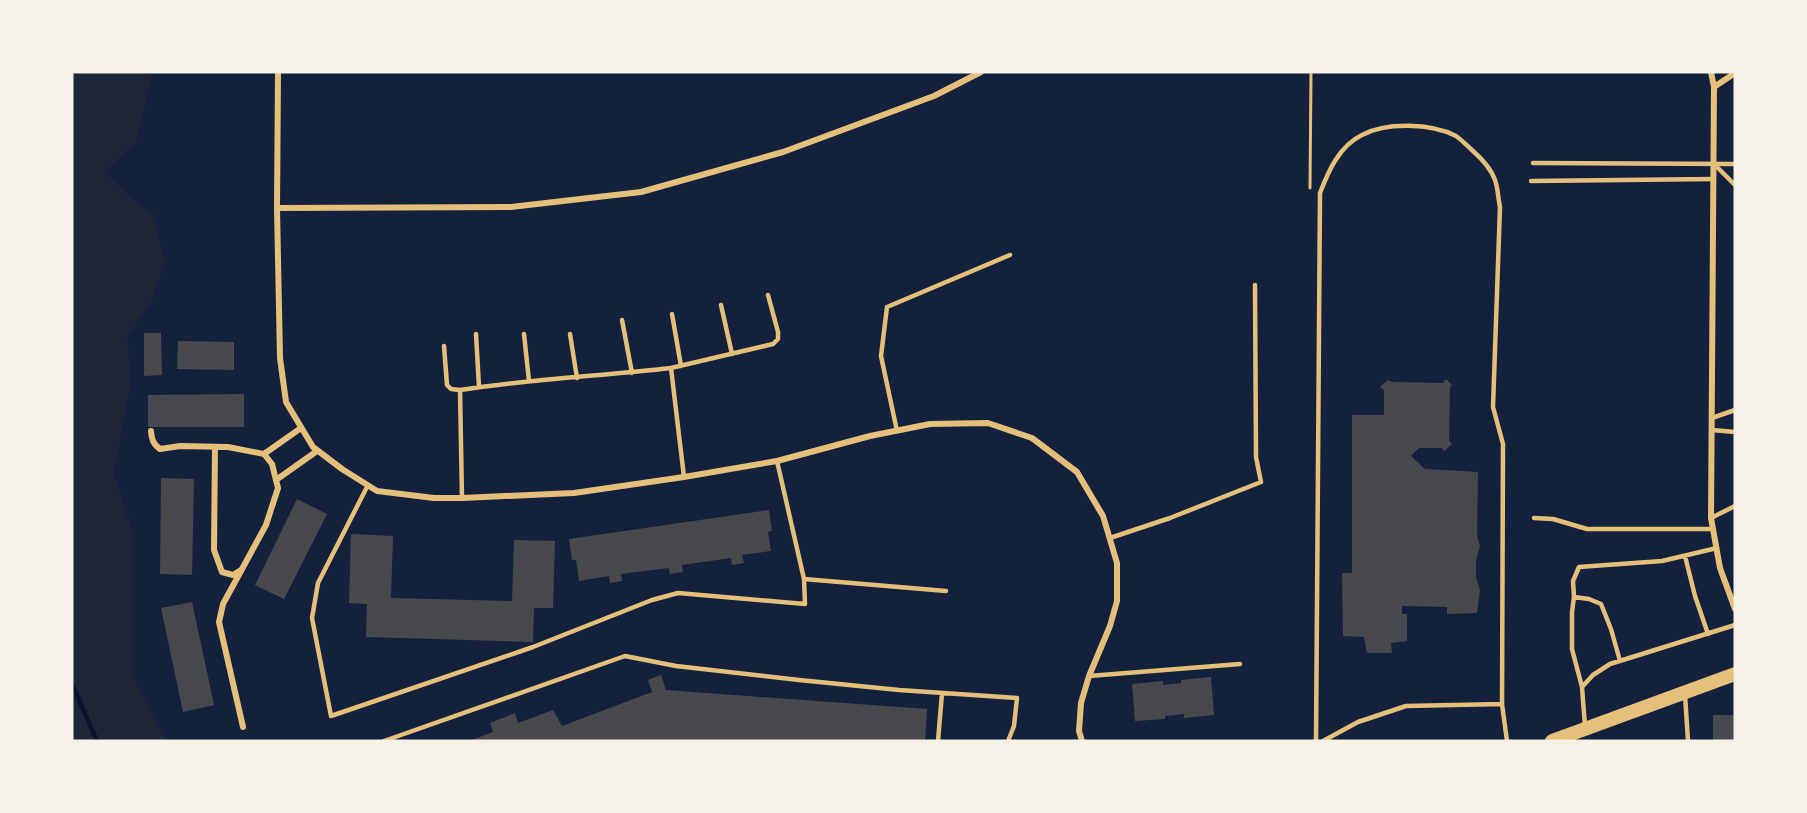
<svg xmlns="http://www.w3.org/2000/svg" width="1807" height="813" font-family="Commissioner,sans-serif">
<style>
.green{fill:#1d2539}
.lines{fill:none;stroke-linecap:round;stroke-linejoin:round}
.stream{stroke:#0b132b;stroke-width:4.5}
.building{fill:#48494c}
.path{stroke:#e5c07b;stroke-width:3}
.service{stroke:#e5c07b;stroke-width:4.5}
.minor{stroke:#e5c07b;stroke-width:6}
.primary{stroke:#e5c07b;stroke-width:14}
</style>
<rect width="100%" height="100%" fill="#14213d"/>
<path class="green" d="M72,72h80l-15,69 -32,31 25,25 24,18 11,48 -15,41 -23,32 4,46 -17,91 19,62 -1,140 35,66h-95z"/>
<g class="lines">
<path class="stream" d="M72,684l25,57"/>
</g>
<path class="building" d="M144,333h17l1,42 -18,1z
M178,341l56,1v28l-57,-1z
M1446,379l6,6 -2,3 -1,53 3,3 -8,7 -2,-3h-23l-8,8 14,13 53,3 -1,63 3,11 -4,14v17l4,13 -3,23 -30,1v-7l-45,-1v8h5v27l-16,2 1,10h-25l-3,-16 -21,-1 -1,-63h10v-158h32v-25l-4,-3 8,-7 4,2 51,1z
M244,394v33h-96v-32z
M161,478l33,1 -2,96 -32,-1z
M297,499l30,15 -43,85 -29,-14z
M769,510l3,21 -4,1 3,19 -29,4 2,8 -12,2 -1,-7 -49,7 1,7 -13,2 -1,-6 -48,6 1,7 -12,2 -1,-7 -30,5 -3,-21h-4l-3,-21z
M351,534l42,2 -2,62 121,3 2,-61 41,1 -2,67h-19l-1,34 -167,-5 1,-33 -18,-1z
M192,602l22,103 -31,7 -22,-104z
M661,675l5,15 261,19 -2,32h-456l24,-9 -3,-9 25,-10 3,10 35,-13 9,16 90,-34 -4,-12z
M1211,677l3,38 -30,3v-4l-19,2v3l-30,2 -3,-37 31,-3v4l18,-2v-3z
M1713,715h22v26h-22z"/>
<g class="lines">
<path class="path" d="M1310,188l1,-116"/>
<path class="service" d="M1533,163l202,1
M1714,164l21,21
M1531,181l183,-2
M721,305l11,49
M672,314l9,52
M622,320l10,53
M476,334l3,53
M524,334l5,47
M570,334l7,44
M444,346l3,39 4,4 9,1
M671,368l102,-24 5,-5v-7l-10,-37
M1712,418l23,-8
M1712,430l23,2
M897,431l-16,-75 6,-49 123,-52
M368,485l-50,98 -6,35 19,98 202,-69 119,-47 26,-7 127,11 -1,-25 -27,-118
M462,498l-2,-108c70,-11 141,-14 211,-22l13,109
M1534,518l19,1 34,10h126
M1711,518l24,-12
M1110,538l60,-20 91,-36 -5,-25 -1,-172
M1685,556l10,40 13,38
M804,579l142,12
M1574,597l-1,-16 6,-14 83,-6 55,-13
M1089,676l151,-12
M1582,687l-10,-38v-37l2,-15 15,2 12,5 10,25 9,32
M1685,695l3,46
M1585,726l-3,-39 11,-12 17,-11 125,-39
M384,741l241,-85 51,10 123,14 100,10 118,8 -3,28 -6,15
M938,741l4,-48
M1316,741l4,-548c8,-21 19,-47 42,-58 24,-13 69,-12 94,1 6,4 11,10 17,15 9,8 18,17 22,29 3,8 3,18 5,27l-7,200 10,37 -1,260 5,37
M1323,741l35,-19 48,-16 96,-2"/>
<path class="minor" d="M278,72l-1,136 3,150 6,44 27,45 29,22 35,22 57,7h28l112,-5 110,-16 93,-16 93,-25 60,-12 58,-1 44,15 45,34 26,44 14,47v38l-7,25 -21,50 -8,27 -2,28 3,10
M1711,72l3,15 -3,431 9,50 15,41
M1714,87l21,-14
M277,208l234,-1 130,-15 142,-40 151,-56 47,-24
M151,431c1,9 2,13 9,18l20,-3 48,1 36,7 8,10 6,24 -12,37 -43,79 -4,18 24,105
M215,447l-1,103 8,22 11,3 8,-5
M264,454l37,-26
M276,480l41,-29"/>
<path class="primary" d="M1552,741l183,-67"/>
</g>
<rect width="1807" height="813" fill="none" stroke="#f6f1e7" stroke-width="147"/>
</svg>
